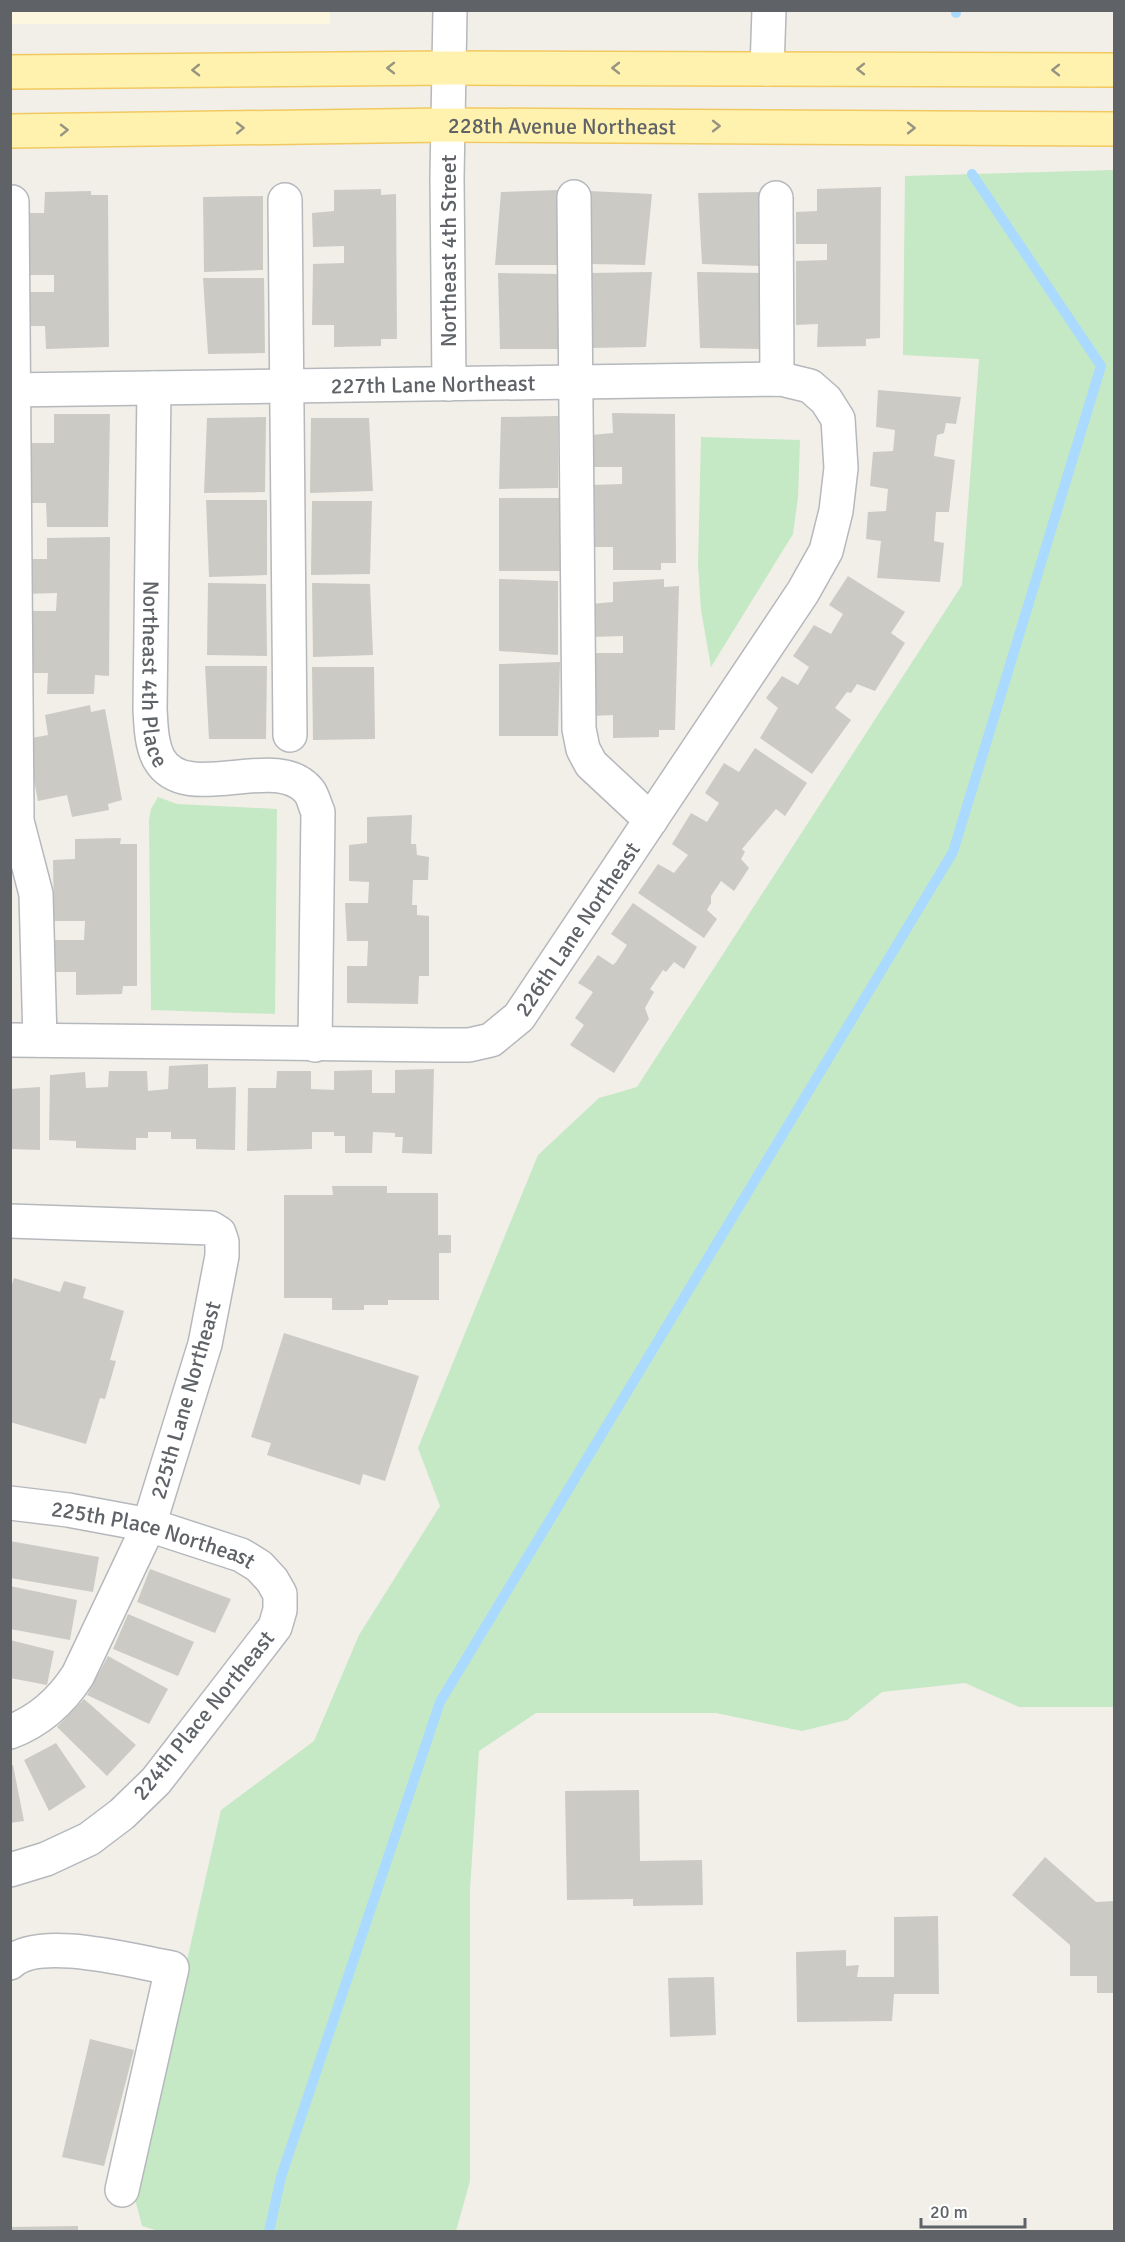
<svg xmlns="http://www.w3.org/2000/svg" width="1125" height="2242" font-family="Signika,sans-serif">
<style>
.commercial{fill:#fef7e0}
.green{fill:#c5e8c5}
.lines{fill:none;stroke-linecap:round;stroke-linejoin:round}
.stream{stroke:#aadaff;stroke-width:10}
.building{fill:#cccac5}
.minor-casing{stroke:#b5b8bc;stroke-width:36}
.major-casing{stroke:#f2c960;stroke-width:36}
.minor{stroke:#fff;stroke-width:33}
.major{stroke:#fff2af;stroke-width:33}
.oneway{stroke:#979581}
.labels{text-anchor:middle;stroke-width:4.5;stroke-linejoin:round;paint-order:stroke}
.street-label{font-size:22px;fill:#5f6368;stroke:#fff}
</style>
<rect width="100%" height="100%" fill="#f1efe8"/>
<path class="commercial" d="M330,11v13h-320l1,-14z"/>
<path class="green" d="M1114,170v1537h-95l-54,-24 -83,9 -35,28 -45,11 -86,-18h-180l-57,38 -9,138v292l-14,50h-297l-17,-5 -8,-31 87,-385 93,-69 45,-106 81,-129 -22,-58 120,-293 61,-57 38,-11 325,-502 17,-226 -76,-4 2,-179z
M701,437l99,3 -2,57 -5,37 -82,133 -10,-57 -3,-45z
M158,797l19,7 100,5 -2,205 -124,-4 -2,-190 2,-11z"/>
<g class="lines">
<path class="stream" d="M956,13v-3
M269,2232l12,-55 159,-475 513,-850 148,-486 -129,-192"/>
</g>
<path class="building" d="M881,187l-1,151 -14,1v7l-49,1 1,-23 -22,1v-64l31,-1v-16h-31v-32l21,-1v-22z
M381,189v6l15,-1 1,145h-16v7l-47,1v-22h-22l1,-61 31,-1v-17l-31,1 -1,-34 22,-2v-21z
M558,190l2,75h-65l6,-73z
M91,191v4h17l1,152 -63,2 -1,-23h-22v-34h31v-17h-30l-1,-62h21l1,-21z
M589,191l63,3 -7,71 -56,-1z
M760,192v74l-58,-2 -4,-71z
M263,196v74l-59,2 -1,-75z
M652,272l-6,75 -57,1 1,-75z
M697,272l65,1v76l-62,-1z
M498,273l62,1 -2,75h-58z
M203,278h61l1,75 -57,1z
M878,390l83,7 -5,27 -10,-1 -2,10 -7,2 -3,21 21,4 -6,52h-13l-2,29 10,2 -4,39 -63,-4 4,-37 -15,-2 2,-27 18,-1 2,-22 -18,-3 3,-34 20,-1 2,-21 -19,-3z
M612,413l63,1 1,149h-15v7h-48v-23h-21l-1,-62 31,-1v-17h-31v-32l22,-2z
M54,414h56l-2,113h-61l-1,-24h-22v-60h30z
M558,416v72l-59,1 2,-72z
M266,417l-1,75 -61,1 3,-75z
M311,418h58l4,73 -63,2z
M499,498h61v73h-61z
M206,500h61v75l-58,2z
M312,501h60l-2,73 -59,1z
M110,537l-1,139 -14,-1 -1,19h-47l1,-21h-22v-62h30l1,-18 -32,1v-35h22v-21z
M848,576l57,36 -14,21 14,10 -30,48 -18,-7 -6,9 -4,-1 -12,16 16,12 -39,54 -52,-36 18,-30 -12,-10 16,-22 16,9 11,-18 -16,-11 21,-31 17,9 12,-20 -14,-9z
M499,579l59,2v74l-59,-4z
M664,579v8l15,-1 -4,144h-16v7l-46,1v-23l-21,1v-63h31v-17l-31,1 -1,-33 22,-2v-20z
M208,583l58,1 1,72 -60,-1z
M312,583l58,1 3,71 -60,2z
M560,662l-2,74h-59v-72z
M205,666h62l-1,73h-57z
M312,667h62l1,72 -62,1z
M90,705l1,7 14,-3 17,91 -14,4 1,6 -37,7 -5,-22 -29,6 -12,-62 22,-4 -3,-20z
M755,748l52,35 -22,33 -9,-7 -34,40 3,3 -4,7 8,9 -15,23 -13,-10 -10,15v7l-4,7 10,9 -13,19 -66,-45 20,-29 16,9 14,-18 -16,-11 19,-31 16,9 12,-19 -14,-10 19,-30 15,9z
M412,815l-1,29h5l1,11 12,2 -1,23h-15l-1,25h5v10l12,1v60h-10l-1,28 -71,-1v-37h20l1,-22v-3h-21l-2,-38h23l1,-19v-2l-20,-1v-36l18,-2v-26z
M121,838l-1,6h17v142h-14l-1,8 -46,1v-23h-22v-32h30l1,-19h-31l-1,-61 22,-1v-20z
M633,903l64,44 -13,22 -10,-7 -8,10 -3,-2 -11,16 -2,3 4,3 -9,16 4,11 -35,54 -44,-28 14,-20 -9,-7 18,-26 -15,-9 20,-28 15,10 3,-3 11,-17 -16,-11z
M208,1064v24l28,-1 -1,63 -39,-1v-10h-25v-7h-23v6h-12v12l-60,-2v-7l-27,-1 1,-65 35,-3 1,16 22,-1 1,-16h38l1,20 20,-2 1,-23z
M434,1069l-2,85 -30,-1 1,-16h-8v-4l-21,-1h-1l-1,21h-27v-17h-11v-4h-22v17l-65,2 1,-63h28l1,-17h34v18l23,1v-19l38,-1v23h23v-23z
M40,1087v63l-30,-1v-60z
M332,1186h55v7h51v42h13v18h-12v47h-51v5h-24v5h-32v-12h-48v-103h49z
M14,1278l46,14 4,-11 22,6 -3,11 41,13 -14,49 6,1 -11,38 -5,-1 -14,46 -76,-22v-132z
M284,1333l135,43 -34,105 -22,-7 -3,11 -93,-30 4,-12 -20,-6z
M10,1541l89,16 -6,35 -83,-14z
M150,1569l81,30 -16,34 -78,-31z
M10,1586l67,14 -7,40 -60,-11z
M128,1614l66,28 -16,34 -65,-27z
M10,1640l44,11 -7,34 -37,-7z
M108,1656l60,33 -19,35 -62,-29z
M84,1699l52,46 -29,31 -50,-49z
M56,1743l30,44 -37,24 -25,-51z
M10,1765h3l11,56 -14,2z
M639,1790l1,71 62,-1 1,45 -70,1v-7l-66,1 -2,-109z
M1045,1857l51,45 18,-1v92h-17v-17h-27v-31l-58,-50z
M938,1916l1,78h-45l-2,27 -95,1 -1,-70 50,-2v16l13,-1 -2,12h37v-60z
M714,1977l2,58 -46,2 -2,-59z
M90,2039l44,11 -30,116 -42,-9z
M78,2226v6h-68v-5z"/>
<g class="lines">
<defs>
<g id="minor">
<path d="M767,69l2,-59"/>
<path d="M574,197l5,532 4,20 8,15 60,56"/>
<path d="M776,198l1,181"/>
<path d="M285,200l5,535"/>
<path d="M12,202l5,619 19,73 4,146"/>
<path d="M449,384l-2,-206 3,-168"/>
<path id="s1" d="M154,388l-4,321c1,16 1,35 9,50 27,48 117,-9 150,32 4,5 6,15 9,21l-3,233"/>
<path id="s2" d="M10,390l771,-11 29,7 16,14 12,19 3,49 -5,43 -10,40 -23,41 -284,425 -28,23 -22,5h-30l-429,-5"/>
<path d="M10,1221l201,7 8,5 3,9v14l-17,88 -56,181 -71,150c-16,25 -39,46 -68,57"/>
<path id="s3" d="M10,1503l58,7 81,15 92,30 18,11 13,14 8,14v16l-5,17 -119,154 -34,33 -33,25 -43,20 -36,11"/>
<path d="M10,1963c29,-28 125,-1 162,5l-50,222"/>
</g>
<g id="major">
<path d="M10,72l440,-4 664,2"/>
<path id="s4" d="M10,131l437,-6 667,4"/>
</g>
</defs>
<use href="#minor" class="minor-casing"/>
<use href="#major" class="major-casing"/>
<use href="#minor" class="minor"/>
<use href="#major" class="major"/>
</g>
<defs><path id="oneway-chevron" d="M-2-3.5L2.5 0L-2 3.5" fill="none" stroke-width="1.6" stroke-linecap="round" stroke-linejoin="round" transform="scale(1.5)"/></defs>
<g class="oneway">
<use href="#oneway-chevron" transform="translate(391 68) rotate(180)"/>
<use href="#oneway-chevron" transform="translate(616 68) rotate(-180)"/>
<use href="#oneway-chevron" transform="translate(861 69) rotate(-180)"/>
<use href="#oneway-chevron" transform="translate(196 70) rotate(179)"/>
<use href="#oneway-chevron" transform="translate(1056 70) rotate(-180)"/>
<use href="#oneway-chevron" transform="translate(716 126)"/>
<use href="#oneway-chevron" transform="translate(240 128) rotate(-1)"/>
<use href="#oneway-chevron" transform="translate(911 128)"/>
<use href="#oneway-chevron" transform="translate(64 130) rotate(-1)"/>
</g>
<g class="labels">
<g class="street-label">
<text dy="8" stroke="none"><textPath href="#s4" startOffset="552">228th Avenue Northeast</textPath></text>
<text transform="translate(448 251) rotate(-90)" y="8">Northeast 4th Street</text>
<text dy="8" stroke="none"><textPath href="#s2" startOffset="423">227th Lane Northeast</textPath></text>
<text dy="8" stroke="none"><textPath href="#s1" startOffset="286">Northeast 4th Place</textPath></text>
<text transform="translate(577 929) rotate(-56)" y="8">226th Lane Northeast</text>
<text transform="translate(185 1400) rotate(-74)" y="8">225th Lane Northeast</text>
<text dy="8" stroke="none"><textPath href="#s3" startOffset="147">225th Place Northeast</textPath></text>
<text transform="translate(203 1715) rotate(-51)" y="8">224th Place Northeast</text>
</g>
</g>
<rect width="1125" height="2242" fill="none" stroke="#5f6368" stroke-width="24"/>
<path d="M921 2218v9h104v-9" fill="none" stroke="#5f6368" stroke-width="3"/>
<text x="930" y="2218" font-size="18" fill="#5f6368" stroke="#ffffff" stroke-width="4.5" paint-order="stroke">20 m</text>
</svg>
